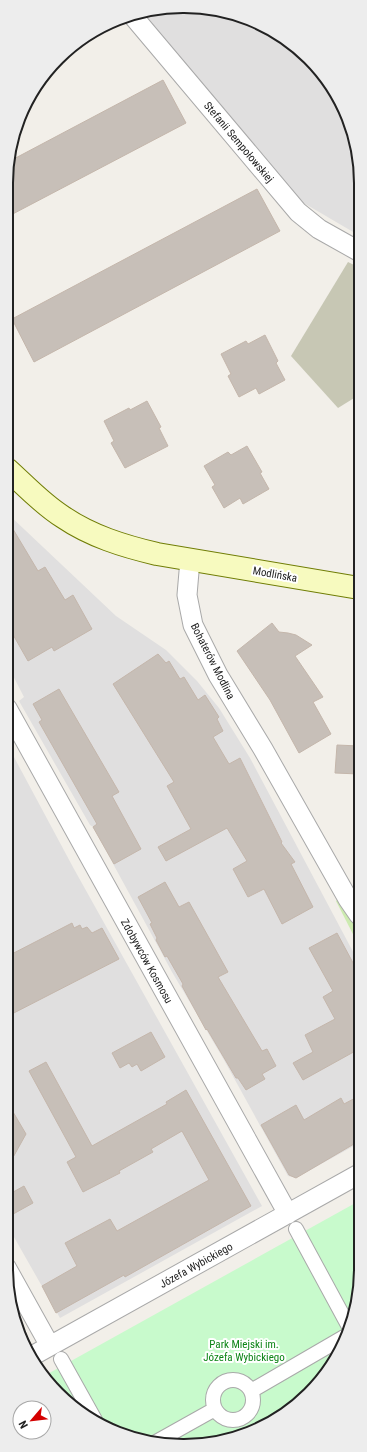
<svg xmlns="http://www.w3.org/2000/svg" width="367" height="1452" font-family="'Roboto Condensed',sans-serif">
<style>
.residential{fill:#e0dfdf}
.construction{fill:#c7c7b4}
.grass{fill:#cdebb0}
.park{fill:#c8facc}
.building{fill:#c7bfb8;stroke:#c4b6ab}
.lines{fill:none;stroke-linecap:round;stroke-linejoin:round}
.pedestrian-casing{stroke:#a9a9a9;stroke-width:16}
.minor-casing{stroke:#a9a9a9;stroke-width:21}
.secondary-casing{stroke:#707d05;stroke-width:24}
.pedestrian{stroke:#fff;stroke-width:14}
.minor{stroke:#fff;stroke-width:19}
.secondary{stroke:#f7fabf;stroke-width:22}
.labels{text-anchor:middle;stroke-width:4;stroke-linejoin:round;paint-order:stroke}
.street-label{font-size:11px;fill:#222;stroke:#fff}
.park-label{font-size:11px;fill:#0c8416;stroke:#fff}
.rim{fill:none;stroke:#222;stroke-width:2}
</style>
<rect width="100%" height="100%" fill="#f2efe9"/>
<path class="residential" d="M207,8l55,16 47,34 34,47 17,56v75l-58,-34 -163,-190z
M7,513l109,103 50,34 31,31 22,27 31,50 109,205v180l-63,35 -8,-2 -64,-116 -52,-88 -79,-145 -3,-2 -71,-124 5,-4 -17,-33z
M7,744l67,125 188,337 -202,112 -54,-95z"/>
<path class="construction" d="M348,262l12,6 -1,127 -21,13 -47,-52z"/>
<path class="grass" d="M340,897l19,27v22l-23,-45z"/>
<path class="park" d="M359,1201v91l-22,65 -45,52 -52,28 -68,9 -67,-18 -55,-42 -6,-10z"/>
<path class="building" d="M163,80l23,43 -179,94 1,-55z
M257,189l23,42 -246,131 -22,-43z
M265,335l13,26 -2,2 9,17 -26,14 -3,-6 -17,9 -11,-21 3,-2 -10,-20 25,-13 2,3z
M147,401l14,26 -2,1 9,18 -43,22 -14,-25 3,-2 -10,-20 25,-13 1,2z
M247,446l15,26 -2,1 9,16 -26,15 -3,-6 -16,10 -12,-21 3,-2 -11,-19 24,-14 3,3z
M7,519l31,52 7,-4 20,33 8,-5 19,34 -38,22 -2,-4 -24,14 -21,-37z
M272,623l7,9 9,1 8,2 16,10 -17,11 28,41 -10,5 18,32 -32,19 -29,-53 -33,-49z
M158,654l8,9 3,-2 11,18 4,-2 14,23 7,-5 14,22 -2,2 6,12 -10,6 16,27 11,-6 42,84 -1,1 14,19 -4,2 22,43 -31,17 -18,-35 -16,8 -15,-28 14,-8 -20,-33 -61,33 -8,-14 33,-18 -24,-43 7,-4 -61,-98z
M59,689l60,103 -7,4 29,53 -27,15 -21,-37 4,-3 -58,-102 3,-2 -9,-16z
M337,745l22,1v28l-24,-1z
M165,882l14,25 10,-5 39,70 -10,5 44,74 5,-2 9,17 -14,8 3,5 -19,11 -8,-12h-2l-29,-49 -1,1 -24,-44 1,-2 -16,-28 -2,1 -9,-17 1,-2 -7,-14 2,-1 -14,-26z
M72,923l2,5 6,-3 2,4 5,-2 5,6 10,-5 17,31 -113,58v-60z
M337,933l22,41v75l-56,31 -10,-17 20,-11 -8,-17 30,-16 -12,-22 10,-6 -24,-43z
M151,1032l14,25 -24,14 -4,-7 -5,3 -3,-4 -9,5 -8,-15z
M46,1062l46,84 75,-42 -1,-2 20,-12 65,116 -126,71 -1,-2 -68,38 -14,-27 35,-20 -12,-23 45,-24 7,12 92,-51 -27,-49 -31,18 2,3 -34,19 1,2 -37,19 -16,-30 9,-5 -47,-86z
M359,1096v45l-63,37 -7,-3 -28,-50 35,-20 8,15 37,-22 3,6z
M6,1100l20,34 -20,36z
M24,1186l9,17 -27,15v-22z"/>
<g class="lines">
<defs>
<path id="pedestrian" d="M296,1229l52,96
M61,1359l34,61
M213 1400a20 20 0 1 1 40 0a20 20 0 1 1-40 0Z
M251,1391l93,-54
M156,1442l59,-33"/>
<path id="minor" d="M132,15l166,197 21,17 41,23
M190,560l-3,35 6,30 25,50 45,74 85,150 11,16
M7,708l281,506
M6,1267l44,79
M32,1356l327,-182"/>
<path id="secondary" d="M7,469c18,16 35,35 56,48 28,19 60,29 94,37l202,34"/>
</defs>
<use href="#pedestrian" class="pedestrian-casing"/>
<use href="#minor" class="minor-casing"/>
<use href="#secondary" class="secondary-casing"/>
<use href="#pedestrian" class="pedestrian"/>
<use href="#minor" class="minor"/>
<use href="#secondary" class="secondary"/>
</g>
<g class="labels">
<g class="street-label">
<text transform="translate(239 142) rotate(50)" y="4">Stefanii Sempołowskiej</text>
<text transform="translate(275 574) rotate(10)" y="4">Modlińska</text>
<text transform="translate(213 661) rotate(63)" y="4">Bohaterów Modlina</text>
<text transform="translate(147 961) rotate(61)" y="4">Zdobywców Kosmosu</text>
<text transform="translate(196 1265) rotate(-29)" y="4">Józefa Wybickiego</text>
</g>
<g class="park-label">
<text x="244" y="1348">Park Miejski im.<tspan x="244" dy="13">Józefa Wybickiego</tspan></text>
</g>
</g>
<path d="M0 0H367V1452H0ZM183 13H184A170 170 0 0 1 354 183V1269A170 170 0 0 1 184 1439H183A170 170 0 0 1 13 1269V183A170 170 0 0 1 183 13Z" fill="#ededed" fill-rule="evenodd"/>
<path class="rim" d="M183 13H184A170 170 0 0 1 354 183V1269A170 170 0 0 1 184 1439H183A170 170 0 0 1 13 1269V183A170 170 0 0 1 183 13Z"/>
<g transform="translate(32 1420) rotate(242)"><circle r="19" fill="#ffffff" stroke="#a7a7a7"/>
<path d="M0-3L7 15L0 10L-7 15Z" fill="#d40000"/>
<text y="-6" font-size="11" font-weight="bold" text-anchor="middle" fill="#222222">N</text>
</g>
</svg>
